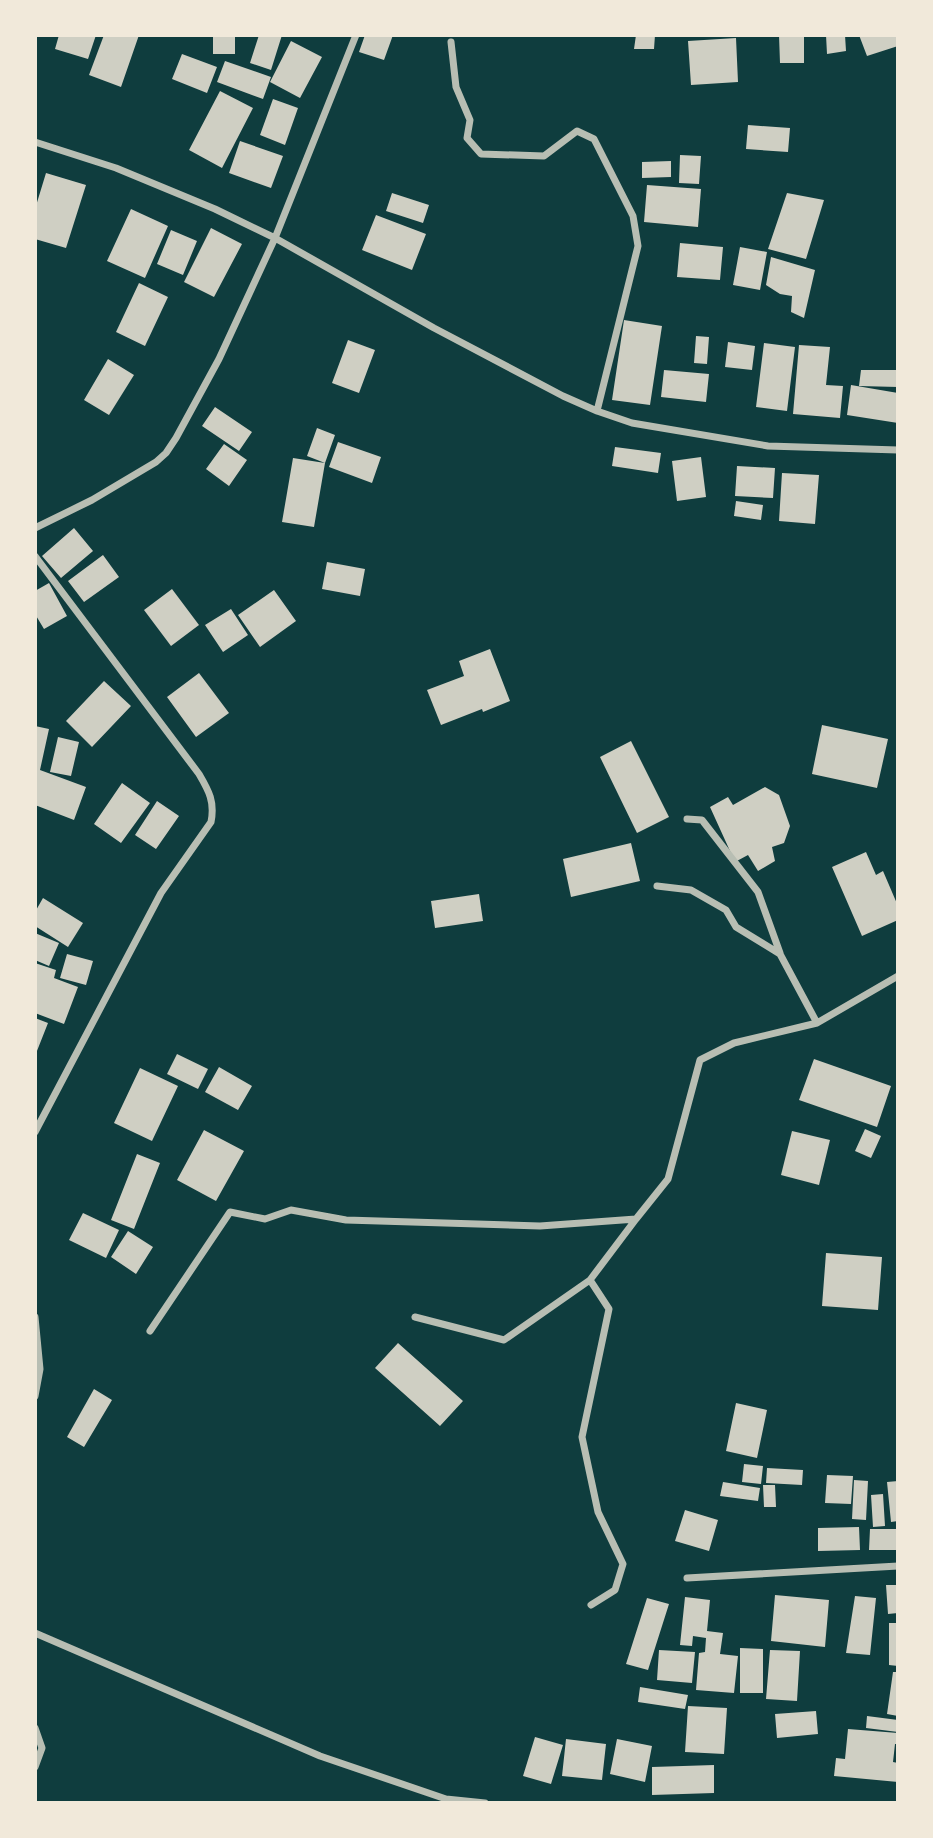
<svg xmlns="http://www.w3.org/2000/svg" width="933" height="1838" font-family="Lato,sans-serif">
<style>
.building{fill:#cfcfc3}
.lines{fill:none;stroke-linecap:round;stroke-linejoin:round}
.minor{stroke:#b8beb3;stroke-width:7}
</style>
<rect width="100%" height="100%" fill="#0f3d3e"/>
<path class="building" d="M59,35h37l-8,24 -33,-10z
M104,35h35l-18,52 -32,-12z
M213,35h22v19h-22z
M259,35h23l-11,35 -21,-7z
M365,35h28l-9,25 -25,-8z
M636,35h19l-1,14h-20z
M779,35h25v28h-24z
M826,35h19l1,16 -19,3z
M859,35h39v11l-31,10z
M736,38l2,44 -47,3 -3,-44z
M291,41l31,16 -22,41 -30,-16z
M182,54l35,13 -10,26 -35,-14z
M225,61l46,16 -8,22 -46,-17z
M220,91l33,17 -31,60 -33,-18z
M273,99l25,9 -13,37 -25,-10z
M748,125l42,3 -2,24 -42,-3z
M240,141l43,15 -12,32 -42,-15z
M680,155l21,1 -2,28 -20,-1z
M671,161v16l-29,1v-16z
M46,173l40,12 -20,63 -31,-9v-30z
M647,185l54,4 -3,38 -54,-5z
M392,193l37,12 -6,18 -37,-12z
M787,193l37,7 -18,59 -38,-10z
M131,209l37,17 -23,52 -38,-17z
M376,215l50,19 -14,36 -50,-20z
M211,228l31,16 -28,53 -30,-15z
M171,230l26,11 -14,34 -26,-11z
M680,243l43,4 -3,33 -43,-3z
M740,247l27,5 -7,38 -27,-5z
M771,257l44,13 -11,48 -13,-6 1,-16 -12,-2 -14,-9z
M139,283l29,14 -23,49 -29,-14z
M624,320l38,6 -12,79 -38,-5z
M696,336l13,1 -2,27 -13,-1z
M348,340l27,10 -16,43 -27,-10z
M728,342l27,4 -3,24 -27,-3z
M764,343l31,4 -8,64 -31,-4z
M799,345l31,2 -4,38 17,1 -3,32 -47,-4z
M108,359l26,16 -25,40 -25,-15z
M664,370l45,4 -3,28 -45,-5z
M861,370h37v17l-39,-1z
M851,385l47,8v30l-51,-8z
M215,407l37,25 -13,19 -37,-25z
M317,428l18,7 -10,28 -18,-7z
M338,442l43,15 -9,26 -43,-16z
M224,444l23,16 -18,26 -23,-17z
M615,447l46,6 -3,20 -46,-7z
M701,457l5,40 -29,4 -5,-40z
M293,458l32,5 -11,64 -32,-5z
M737,466l38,2 -2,30 -38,-2z
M782,473l37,2 -4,49 -36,-3z
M736,501l27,4 -2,15 -27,-4z
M74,528l19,23 -32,27 -19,-22z
M103,555l16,22 -35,25 -16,-21z
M327,562l38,7 -5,27 -38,-7z
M49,583l18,33 -23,13 -9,-15v-23z
M172,589l27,36 -28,21 -27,-36z
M274,590l22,31 -36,26 -22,-32z
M231,609l17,26 -25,17 -18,-27z
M490,649l20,52 -27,11 -1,-3 -41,16 -14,-35 37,-14 -5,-15z
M199,673l30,40 -33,24 -29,-40z
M104,681l27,25 -39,41 -26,-26z
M822,725l66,14 -11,49 -65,-14z
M35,726l14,3 -9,41 46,17 -12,33 -39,-15z
M58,737l21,5 -8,34 -21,-4z
M631,741l38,76 -32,16 -37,-76z
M122,783l28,20 -29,40 -27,-19z
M765,787l14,8 11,31 -6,17 -12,4 3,14 -17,10 -10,-16 -13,7 -25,-55 18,-10 5,8z
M157,801l22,15 -23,33 -21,-14z
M631,843l9,38 -69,16 -8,-38z
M866,852l10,23 7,-4 15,35v14l-36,16 -30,-69z
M479,894l4,27 -48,7 -4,-27z
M43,898l40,25 -15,24 -33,-21v-14z
M35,933l24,10 -10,23 -14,-6z
M67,954l26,7 -7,24 -26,-7z
M35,963l21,7 -2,8 24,9 -14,37 -29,-11z
M35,1018l13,5 -13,33z
M177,1054l31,15 -10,20 -31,-15z
M814,1059l77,27 -14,41 -78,-27z
M219,1067l33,19 -14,24 -33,-18z
M140,1068l38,18 -26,55 -38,-18z
M865,1129l16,7 -10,22 -16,-7z
M204,1130l40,21 -28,50 -39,-21z
M792,1131l38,9 -11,45 -38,-10z
M137,1154l23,9 -26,66 -23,-9z
M83,1213l36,17 -13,28 -37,-18z
M128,1231l25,16 -17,27 -25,-17z
M826,1253l56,4 -4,53 -56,-4z
M398,1343l65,58 -23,25 -65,-58z
M94,1389l18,11 -28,47 -17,-10z
M736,1403l31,7 -10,48 -31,-7z
M744,1464l19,2 -2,18 -19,-2z
M767,1468l36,2 -1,15 -36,-2z
M827,1475l26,1 -2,28 -26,-1z
M854,1480l14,1 -2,39 -14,-1z
M898,1481v40l-7,1 -4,-40z
M723,1482l37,6 -2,13 -38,-5z
M763,1485h12l1,22h-12z
M883,1494l2,32 -12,1 -2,-32z
M685,1510l33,10 -9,31 -34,-10z
M859,1527l1,23 -42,1v-23z
M870,1529h28v21h-29z
M886,1585h12v28l-10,1z
M775,1595l54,5 -4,47 -54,-6z
M855,1596l21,2 -6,57 -24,-2z
M685,1597l25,3 -3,31 16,2 -3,21 18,2 -4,37 -38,-3 3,-37 6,-1 1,-14 -13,-2 -1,10 -12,-1z
M647,1598l22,6 -21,66 -22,-6z
M889,1623h9v43l-9,-1z
M740,1648l23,1v44h-23z
M659,1650l36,2 -3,31 -35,-3z
M770,1650l30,1 -3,50 -31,-2z
M893,1672h5v44l-11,-2z
M640,1687l48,8 -3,14 -47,-7z
M688,1706l39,2 -3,46 -39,-2z
M816,1711l2,23 -41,4 -2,-24z
M867,1716l31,4v12l-32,-4z
M848,1729l50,4v11h-3l-2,18 5,1v19l-64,-6 2,-18 9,1z
M535,1737l28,8 -12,39 -28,-8z
M566,1739l40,5 -4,36 -40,-4z
M617,1739l35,7 -7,36 -35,-8z
M714,1765v28l-62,2v-28z"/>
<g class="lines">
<path class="minor" d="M451,42l5,45 14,33 -3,18 14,16 63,2 33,-25 17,8 39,77 5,30 -41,165
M35,142l81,26 99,41 60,29 159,90 129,68 34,15 35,12 136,23 130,4
M35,528l57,-28 64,-38 10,-9 10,-15 43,-79 56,-121 81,-203
M35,556l164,218c10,17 16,28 12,48l-50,71 -126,239
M687,819l15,1 56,72 22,61
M657,886l34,4 35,20 10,17 44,27 37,69
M590,1280l19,29 -27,128 16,75 25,52 -8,26 -24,15
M35,1317l5,52 -5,27
M415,1317l89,23 86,-60 46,-61
M150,1331l80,-119 35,7 26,-9 55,10 194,6 96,-7 32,-40 32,-119 34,-17 83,-20 81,-47
M687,1578l211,-12
M35,1633l285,123 126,43 39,4
M35,1728l7,20 -7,19"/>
</g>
<rect width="933" height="1838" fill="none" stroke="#f1e9da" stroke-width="74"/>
</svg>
